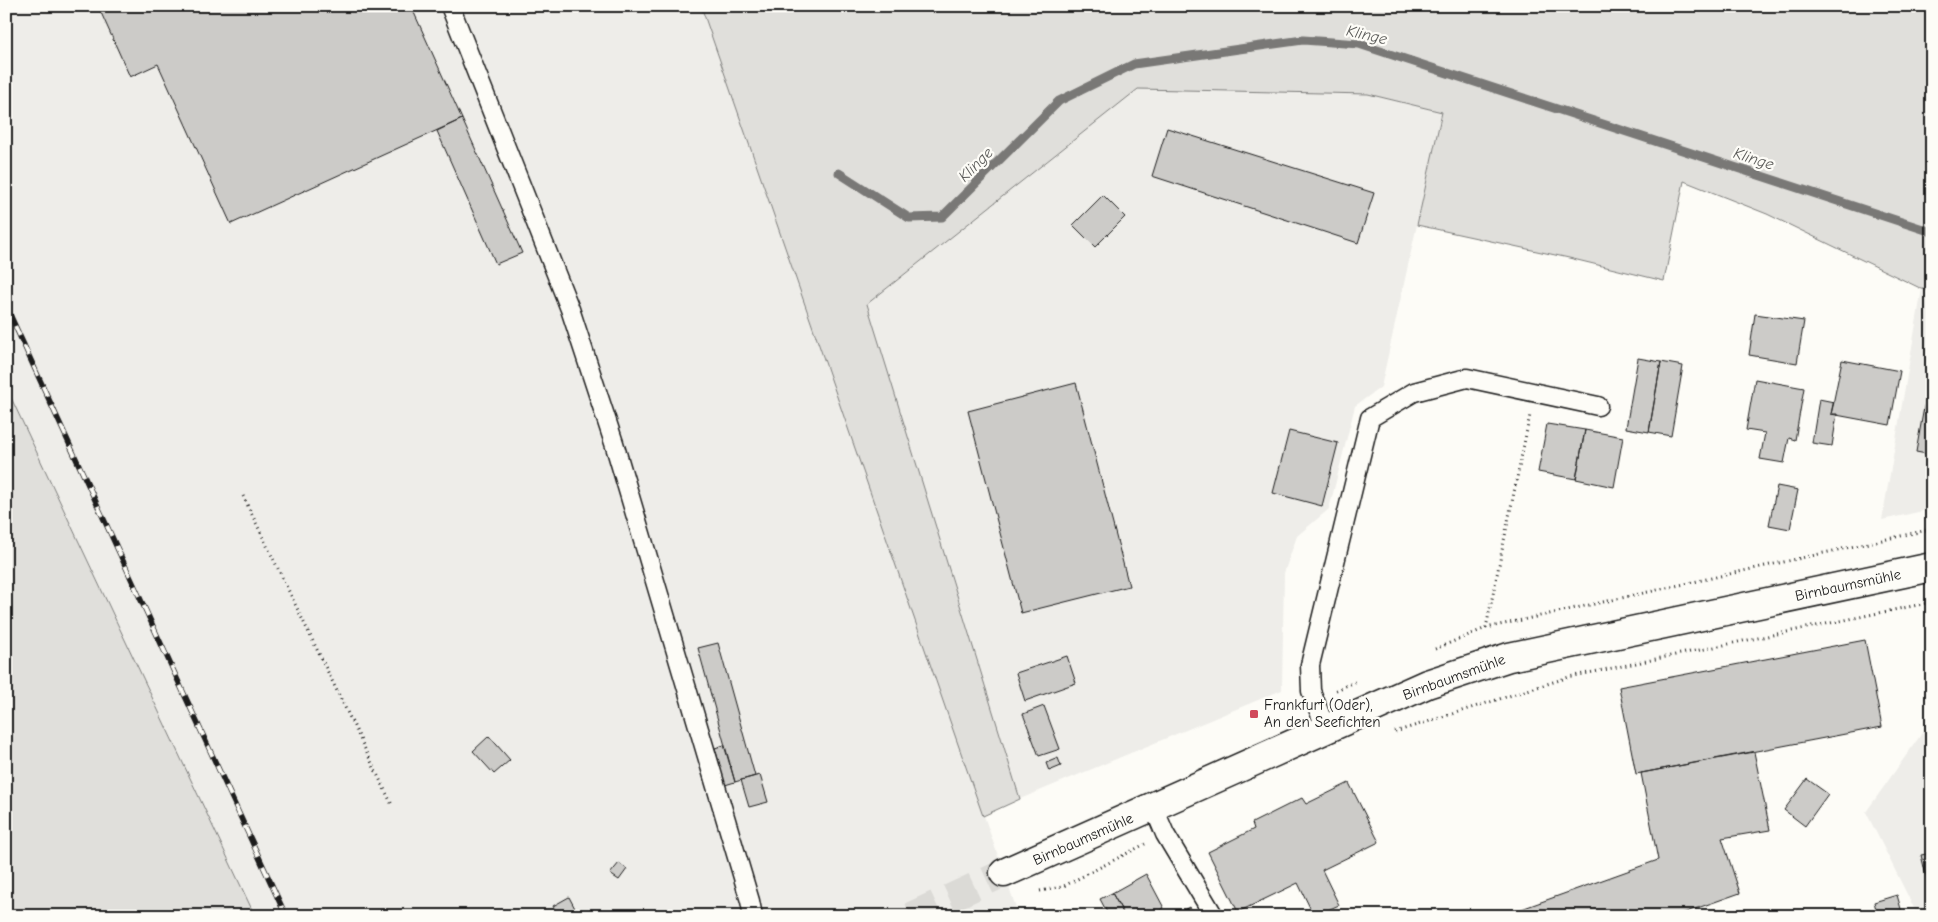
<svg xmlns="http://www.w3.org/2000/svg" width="1938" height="922" font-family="'Comic Neue',sans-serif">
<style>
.built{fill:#eeede9}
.green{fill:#e0dfdb;stroke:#7e7e7c}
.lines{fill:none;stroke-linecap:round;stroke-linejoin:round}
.stream{stroke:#797876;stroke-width:9}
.building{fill:#cccbc8;stroke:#1c1c1c}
.secondary-tunnel{stroke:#dbdad6;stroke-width:28;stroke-dasharray:28 14;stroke-linecap:butt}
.service-casing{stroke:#1c1c1c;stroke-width:21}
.secondary-casing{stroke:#1c1c1c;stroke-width:31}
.path{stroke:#1c1c1c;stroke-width:3;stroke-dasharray:1 4;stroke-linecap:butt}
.service{stroke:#fdfcf7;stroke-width:18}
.secondary{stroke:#fdfcf7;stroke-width:28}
.rail-casing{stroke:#1c1c1c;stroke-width:5.5}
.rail{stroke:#fdfcf7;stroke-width:4;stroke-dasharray:11;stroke-linecap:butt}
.poi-dot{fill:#d1495b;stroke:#fdfcf7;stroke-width:2}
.labels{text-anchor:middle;stroke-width:4.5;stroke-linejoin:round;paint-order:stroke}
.street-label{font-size:15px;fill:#1c1c1c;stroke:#fdfcf7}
.poi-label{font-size:15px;fill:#1c1c1c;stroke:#fdfcf7;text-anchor:start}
.water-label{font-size:16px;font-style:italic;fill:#5a5a58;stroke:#fdfcf7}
</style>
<rect width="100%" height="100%" fill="#fdfcf7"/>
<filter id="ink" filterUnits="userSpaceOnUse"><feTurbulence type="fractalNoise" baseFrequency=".02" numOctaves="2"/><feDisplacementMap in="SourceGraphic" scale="10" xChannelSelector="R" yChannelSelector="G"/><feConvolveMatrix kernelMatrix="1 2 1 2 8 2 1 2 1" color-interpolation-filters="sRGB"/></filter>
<g filter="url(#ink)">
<path class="built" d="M6,6h695l318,910h-764l-249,-529z
M1138,88l230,6 74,18 -61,275 -26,19 -26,103 -32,27 -13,37 -2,117 -262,109 -154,-495z
M1922,289l10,2v218l-50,11z
M1932,719v197h-14l-52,-104z"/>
<path class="green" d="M701,6h1231v285l-10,-2 -155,-75 -83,-33 -20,100 -95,-23 -152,-33 25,-113 -74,-18 -230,-5 -271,215 153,495 -37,17z
M6,387l249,529h-249z"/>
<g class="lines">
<path class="stream" d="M839,173l70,45 33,-1 117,-116 75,-37 169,-24 56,4 573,188"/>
</g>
<path class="building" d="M98,6h313l51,113 -231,105 -73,-160 -28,13z
M462,119l60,134 -26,11 -59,-133z
M1167,128l207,65 -16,50 -206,-67z
M1103,195l22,22 -30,30 -22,-22z
M1755,314l49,7 -7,42 -48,-8z
M1638,358l23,4 -12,70 -23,-4z
M1842,360l58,11 -10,54 -59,-11z
M1661,362l22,4 -12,70 -22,-4z
M1755,379l49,9 -9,52 -6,-2 -5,25 -24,-4 5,-26 -19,-3z
M1076,383l53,203 -108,27 -53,-202z
M1926,396l6,1v58l-16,-3z
M1819,399l15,3 -3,12h6l-5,32 -20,-3z
M1547,424l38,6 -9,49 -38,-7z
M1585,430l38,7 -9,50 -38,-8z
M1289,431l49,12 -16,63 -49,-13z
M1777,486l21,4 -8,39 -21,-4z
M1865,640l17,87 -246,47 -17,-87z
M718,643l37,133 -20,6 -37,-134z
M1067,656l9,27 -51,18 -9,-28z
M1044,706l16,43 -21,7 -16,-42z
M489,736l21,24 -16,14 -21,-23z
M724,745l11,37 -10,3 -10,-37z
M1754,752l16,78 -48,8 18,55 -65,23h-173l156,-56 -17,-87z
M1058,758l3,8 -12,5 -3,-8z
M760,775l8,27 -19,5 -8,-27z
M1807,779l21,15 -23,32 -21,-16z
M1349,783l30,59 -57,28 17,35 -25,11 -16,-33 -60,29 -30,-60 46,-23 -2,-6 50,-25 4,6z
M1932,853v47l-11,-45z
M619,863l8,6 -8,11 -9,-6z
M1146,874l18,34 -14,8h-25l-13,-23z
M1112,893l11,20 -5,3h-9l-9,-17z
M1897,895l6,21h-25l-4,-14z
M569,897l10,19h-21l-5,-10z
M1189,907l5,9h-21z"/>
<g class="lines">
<path class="secondary-tunnel" d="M911,916l93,-43"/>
<defs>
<path id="service" d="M450,6l120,303 44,134 136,458 3,15
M1326,729l-15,-38 -1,-26 60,-247 44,-26 53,-14 131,28
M1154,808l11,26 49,82"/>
<path id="secondary" d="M1004,873l423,-189 82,-27 423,-90"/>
</defs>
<use href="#service" class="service-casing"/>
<use href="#secondary" class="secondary-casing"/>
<path class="path" d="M243,496l149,309
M1486,628l44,-213
M1435,649l51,-21 446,-99
M1336,690l19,-8
M1395,732l174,-55 363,-75
M1040,891l22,-4 83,-43"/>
<use href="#service" class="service"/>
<use href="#secondary" class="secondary"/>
<defs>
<path id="rail" d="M6,306l280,610"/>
</defs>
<use href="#rail" class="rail-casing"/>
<use href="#rail" class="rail"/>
</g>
</g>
<rect class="poi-dot" x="1249" y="709" width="10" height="10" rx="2.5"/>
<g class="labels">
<g class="street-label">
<text transform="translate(1848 585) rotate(-12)" y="5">Birnbaumsmühle</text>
<text transform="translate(1454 677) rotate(-20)" y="5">Birnbaumsmühle</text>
<text transform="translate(1083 839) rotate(-24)" y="5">Birnbaumsmühle</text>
</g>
<g class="poi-label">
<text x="1264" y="710">Frankfurt (Oder),<tspan x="1264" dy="17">An den Seefichten</tspan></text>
</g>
<g class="water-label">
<text transform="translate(1367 34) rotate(13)" y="6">Klinge</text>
<text transform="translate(1754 158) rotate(18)" y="6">Klinge</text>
<text transform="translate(975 164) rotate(-45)" y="6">Klinge</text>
</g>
</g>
<rect width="1938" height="922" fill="none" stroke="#fdfcf7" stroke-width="25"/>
<rect x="12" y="12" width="1913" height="897" fill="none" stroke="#1c1c1c" stroke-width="2" filter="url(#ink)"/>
</svg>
